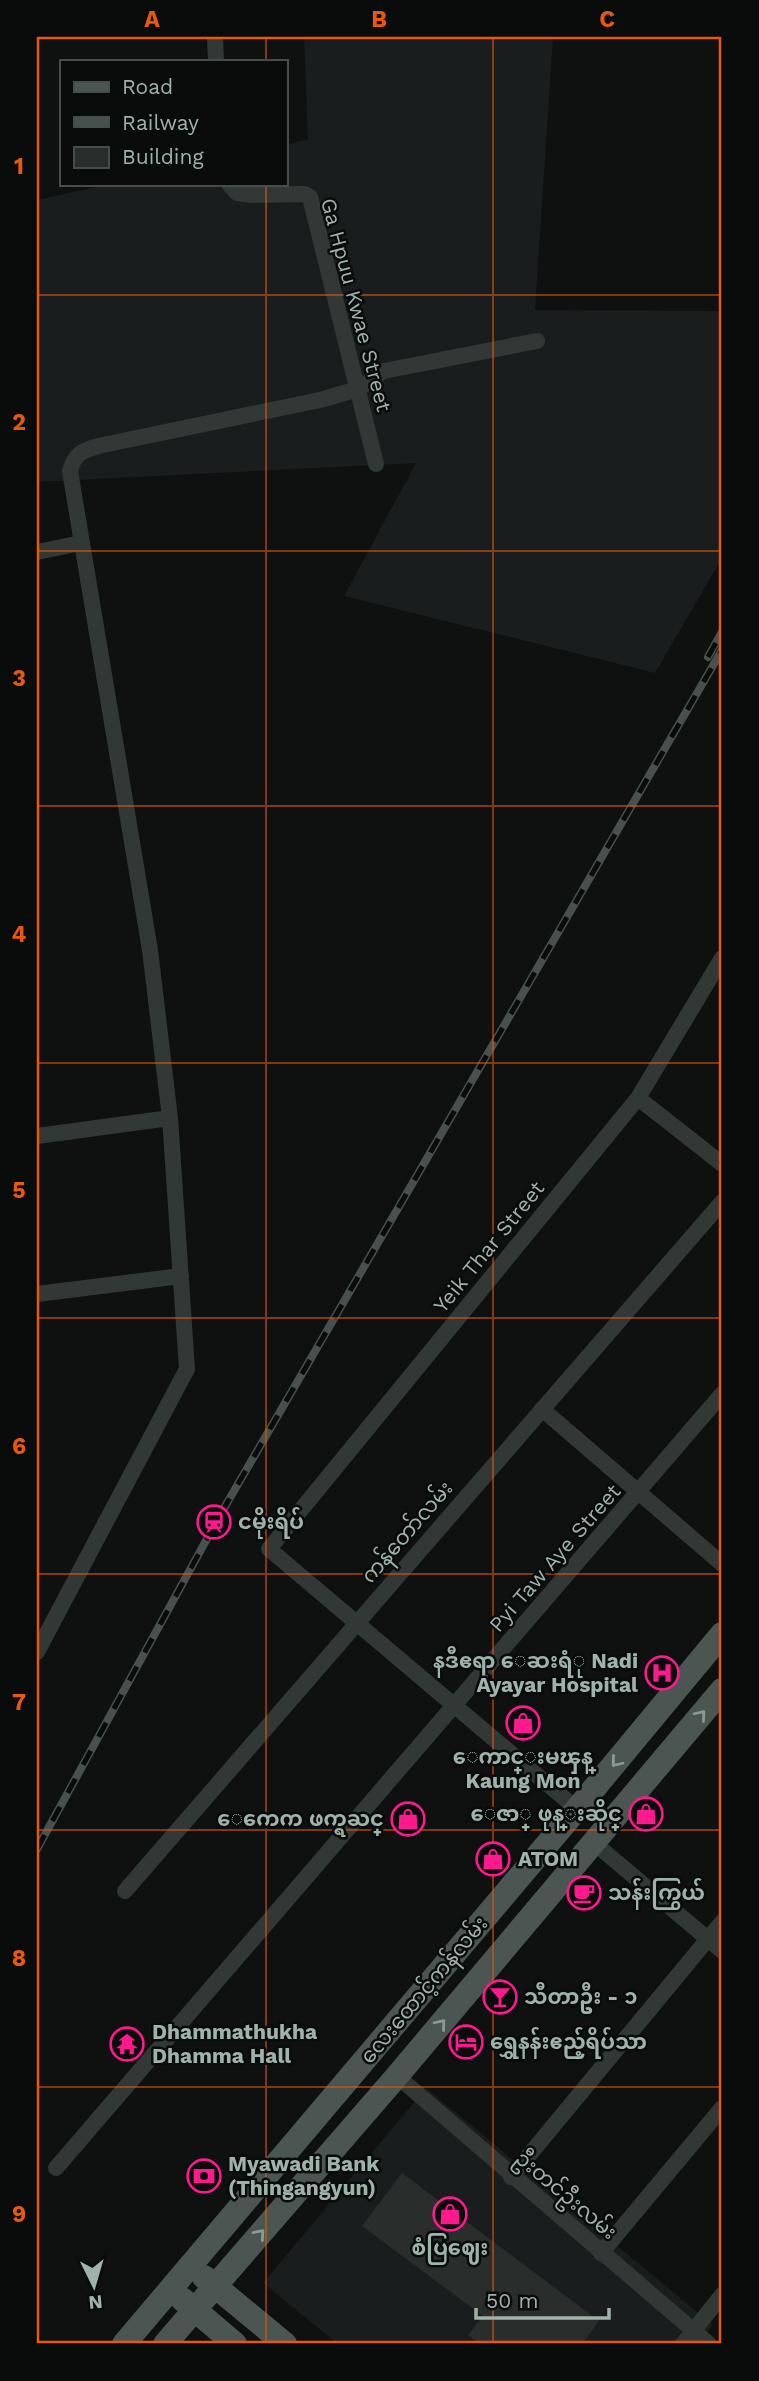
<svg xmlns="http://www.w3.org/2000/svg" width="759" height="2381" font-family="'Work Sans','Noto Sans Myanmar',sans-serif">
<style>
.built{fill:#1a1d1d}
.building{fill:#292d2c}
.lines{fill:none;stroke-linecap:round;stroke-linejoin:round}
.street{stroke:#313835;stroke-width:16}
.primary{stroke:#4b5551;stroke-width:24}
.rail-casing{stroke:#48514d;stroke-width:8}
.rail{stroke:#0a0b0b;stroke-width:5;stroke-dasharray:16;stroke-linecap:butt}
.oneway{stroke:#899c93}
.grid{fill:none;stroke:#e8590c;stroke-width:2;stroke-opacity:0.55}
.labels{text-anchor:middle;stroke-width:5;stroke-linejoin:round;paint-order:stroke}
.street-label{font-size:21px;fill:#9eb3a9;stroke:#0a0b0b}
.poi-label{font-size:21px;font-weight:bold;fill:#9eb3a9;stroke:#0a0b0b;text-anchor:start}
.neatline{fill:none;stroke:#e8590c;stroke-width:2.5}
.grid-label{font-size:23px;text-anchor:middle;font-weight:bold;fill:#e8590c}
</style>
<rect width="100%" height="100%" fill="#0f1010"/>
<path class="built" d="M304,37h249l-18,273 187,1v247l-67,115 -311,-77 72,-133 -379,19v-282l73,-16h175v-39l23,-6z
M426,2088l287,237 -16,19h-359l-75,-61z"/>
<path class="building" d="M402,2173l197,148 -17,23h-102l-12,-9 15,-19 -121,-90z"/>
<g class="lines">
<path class="street" d="M215,37l1,24
M229,184l8,9 15,2 52,-1 6,3 66,267
M37,552l44,-9
M638,1098l84,66
M37,1136l133,-18
M37,1294l144,-18
M542,1409l180,155
M37,1652l150,-283 -17,-251 -20,-168 -80,-479c4,-16 11,-20 28,-25l222,-46 38,-11 26,-18 153,-30
M577,1809l-308,-260 369,-451 84,-140
M593,1842l129,109
M125,1891l597,-689
M397,2076l312,268
M56,2168l666,-774
M511,2177l211,-255
M601,2253l121,-145
M683,2344l39,-49"/>
<path class="primary" d="M204,2277l81,67
M182,2299l53,45
M124,2344l453,-535 145,-175
M165,2344l232,-268 325,-386"/>
<defs>
<path id="rail" d="M708,657l14,-25
M37,1849l183,-334 502,-865"/>
</defs>
<use href="#rail" class="rail-casing"/>
<use href="#rail" class="rail"/>
</g>
<defs><path id="oneway-chevron" d="M-2-3.5L2.5 0L-2 3.5" fill="none" stroke-width="1.6" stroke-linecap="round" stroke-linejoin="round" transform="scale(1.75)"/></defs>
<g class="oneway">
<use href="#oneway-chevron" transform="translate(701 1715) rotate(-50)"/>
<use href="#oneway-chevron" transform="translate(616 1762) rotate(130)"/>
<use href="#oneway-chevron" transform="translate(441 2024) rotate(-50)"/>
<use href="#oneway-chevron" transform="translate(260 2234) rotate(-49)"/>
</g>
<path class="grid" d="M266,37v24M493,37v2307M266,184v2160M37,295h685M37,551h685M37,806h685M37,1063h685M37,1318h685M37,1574h685M37,1830h685M37,2087h685"/>
<defs>
<symbol id="station-ring" viewBox="-11 -11 22 22"><circle r="9.5" fill="#0a0b0b" stroke="#ff188e" stroke-width="1.5"/><path d="M-3-6H3Q5-6 5-4V2Q5 4 3 4L4.5 6H3L1.5 4h-3L-3 6H-4.5L-3 4Q-5 4-5 2V-4Q-5-6-3-6ZM-3.5-4v3h7v-3ZM-3.5 1v1.5H-2V1ZM2 1v1.5H3.5V1Z" fill="#ff188e"/></symbol>
<symbol id="hospital-ring" viewBox="-11 -11 22 22"><circle r="9.5" fill="#0a0b0b" stroke="#ff188e" stroke-width="1.5"/><path d="M-5-5h3v3.5h4V-5h3V5h-3V1.5h-4V5h-3Z" fill="#ff188e"/></symbol>
<symbol id="shop-ring" viewBox="-11 -11 22 22"><circle r="9.5" fill="#0a0b0b" stroke="#ff188e" stroke-width="1.5"/><path d="M-5-2.5h2.3a2.7 3.5 0 0 1 5.4 0H5L5.5 6h-11ZM-1.5-2.5h3a1.5 2.3 0 0 0-3 0Z" fill="#ff188e"/></symbol>
<symbol id="cafe-ring" viewBox="-11 -11 22 22"><circle r="9.5" fill="#0a0b0b" stroke="#ff188e" stroke-width="1.5"/><path d="M-5.5-4.5H6V0H3Q3 3.5 0 3.5H-2.5Q-5.5 3.5-5.5 0ZM3-3.2v2h1.7v-2ZM-6 4.5H4V6H-6Z" fill="#ff188e"/></symbol>
<symbol id="bar-ring" viewBox="-11 -11 22 22"><circle r="9.5" fill="#0a0b0b" stroke="#ff188e" stroke-width="1.5"/><path d="M-6-5H6L.8 .8V4.5H3.5V6h-7V4.5H-.8V.8Z" fill="#ff188e"/></symbol>
<symbol id="hotel-ring" viewBox="-11 -11 22 22"><circle r="9.5" fill="#0a0b0b" stroke="#ff188e" stroke-width="1.5"/><path d="M-6-4.5h1.5V1H6V5H4.5V3h-9V5H-6ZM-4 0a1.8 1.8 0 1 1 3.6 0ZM.5 0V-2.5h3Q6-2.5 6 0Z" fill="#ff188e"/></symbol>
<symbol id="temple-ring" viewBox="-11 -11 22 22"><circle r="9.5" fill="#0a0b0b" stroke="#ff188e" stroke-width="1.5"/><path d="M0-6L5-2H3V0L6.5 2.5H4V6H1.5V3h-3V6H-4V2.5H-6.5L-3 0V-2H-5Z" fill="#ff188e"/></symbol>
<symbol id="bank-ring" viewBox="-11 -11 22 22"><circle r="9.5" fill="#0a0b0b" stroke="#ff188e" stroke-width="1.5"/><path d="M-6-4H6V4H-6ZM0-2.3a2.3 2.3 0 1 0 0 4.6a2.3 2.3 0 1 0 0-4.6Z" fill="#ff188e"/></symbol>
</defs>
<g fill-rule="evenodd">
<use href="#station-ring" x="195" y="1503" width="38" height="38"/>
<use href="#hospital-ring" x="643" y="1654" width="38" height="38"/>
<use href="#shop-ring" x="504" y="1704" width="38" height="38"/>
<use href="#shop-ring" x="627" y="1795" width="38" height="38"/>
<use href="#shop-ring" x="389" y="1800" width="38" height="38"/>
<use href="#shop-ring" x="474" y="1840" width="38" height="38"/>
<use href="#cafe-ring" x="565" y="1874" width="38" height="38"/>
<use href="#bar-ring" x="481" y="1978" width="38" height="38"/>
<use href="#hotel-ring" x="447" y="2023" width="38" height="38"/>
<use href="#temple-ring" x="108" y="2025" width="38" height="38"/>
<use href="#bank-ring" x="185" y="2157" width="38" height="38"/>
<use href="#shop-ring" x="431" y="2195" width="38" height="38"/>
</g>
<g class="labels">
<g class="street-label">
<text transform="translate(356 305) rotate(75)" y="7">Ga Hpuu Kwae Street</text>
<text transform="translate(489 1247) rotate(-51)" y="7">Yeik Thar Street</text>
<text transform="translate(407 1532) rotate(-49)" y="7">ကန်တော်လမ်း</text>
<text transform="translate(555 1558) rotate(-49)" y="7">Pyi Taw Aye Street</text>
<text transform="translate(424 1990) rotate(-50)" y="7">လေးထောင့်ကန်လမ်း</text>
<text transform="translate(566 2195) rotate(40)" y="7">ဦးတင်ဦးလမ်း</text>
</g>
<g class="poi-label">
<text x="238" y="1529">ငမိုးရိပ်</text>
<text x="638" y="1668" text-anchor="end">နဒီဧရာ ေဆးရံု Nadi<tspan x="638" dy="24">Ayayar Hospital</tspan></text>
<text x="523" y="1764" text-anchor="middle">ေကာင္းမၾန္<tspan x="523" dy="24">Kaung Mon</tspan></text>
<text x="622" y="1821" text-anchor="end">ေဇာ္ ဖုန္းဆိုင္</text>
<text x="384" y="1826" text-anchor="end">ေကေက ဖက္ရႀင္</text>
<text x="518" y="1866">ATOM</text>
<text x="608" y="1900">သန်းကြွယ်</text>
<text x="524" y="2004">သီတာဦး - ၁</text>
<text x="152" y="2039">Dhammathukha<tspan x="152" dy="24">Dhamma Hall</tspan></text>
<text x="490" y="2049">ရွှေနန်းဧည့်ရိပ်သာ</text>
<text x="228" y="2171">Myawadi Bank<tspan x="228" dy="24">(Thingangyun)</tspan></text>
<text x="450" y="2255" text-anchor="middle">စံပြဈေး</text>
</g>
</g>
<rect width="759" height="2381" fill="none" stroke="#0a0b0b" stroke-width="77"/>
<rect x="60" y="60" width="228" height="126" fill="#0a0b0b" stroke="#454e4a" stroke-width="2"/>
<rect x="74" y="82" width="35" height="10" fill="#4b5551" stroke="#454e4a" stroke-width="2"/>
<text x="122" y="94" font-size="21" fill="#9eb3a9">Road</text>
<rect x="74" y="117" width="35" height="10" fill="#48514d" stroke="#454e4a" stroke-width="2"/>
<text x="122" y="130" font-size="21" fill="#9eb3a9">Railway</text>
<rect x="74" y="147" width="35" height="21" fill="#292d2c" stroke="#454e4a" stroke-width="2"/>
<text x="122" y="164" font-size="21" fill="#9eb3a9">Building</text>
<g transform="translate(94 2286) rotate(175)" stroke="#0a0b0b" stroke-width="5" paint-order="stroke">
<path d="M0-5L12 26L0 18L-12 26Z" fill="#9eb3a9"/>
<text y="-10" font-size="19" font-weight="bold" text-anchor="middle" fill="#9eb3a9">N</text>
</g>
<path d="M476 2308v10h133v-10" fill="none" stroke="#9eb3a9" stroke-width="3.5"/>
<text x="486" y="2308" font-size="21" fill="#9eb3a9" stroke="#0a0b0b" stroke-width="5" paint-order="stroke">50 m</text>
<rect x="38" y="38" width="682" height="2304" class="neatline"/>
<g class="grid-label">
<text x="152" y="27">A</text>
<text x="379" y="27">B</text>
<text x="607" y="27">C</text>
<text x="19" y="174">1</text>
<text x="19" y="430">2</text>
<text x="19" y="686">3</text>
<text x="19" y="942">4</text>
<text x="19" y="1198">5</text>
<text x="19" y="1454">6</text>
<text x="19" y="1710">7</text>
<text x="19" y="1966">8</text>
<text x="19" y="2222">9</text>
</g>
</svg>
